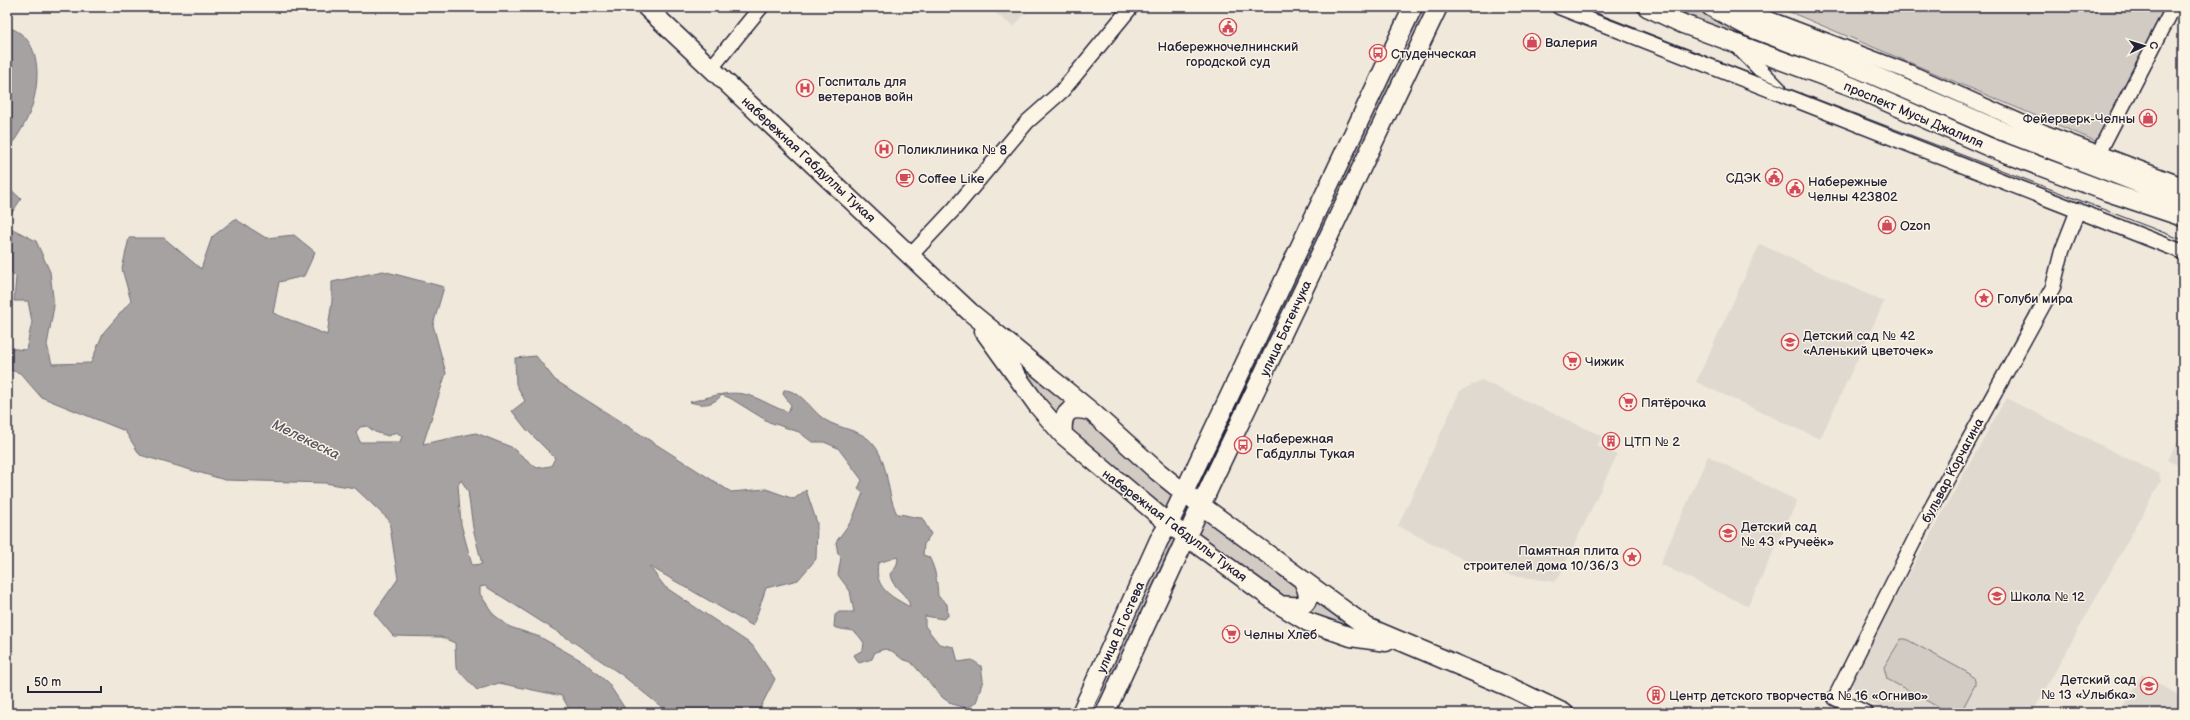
<svg xmlns="http://www.w3.org/2000/svg" width="2190" height="720" font-family="'Balsamiq Sans',sans-serif">
<style>
.built{fill:#e0d9cf}
.green{fill:#d1cbc3;stroke:#7a767f}
.water{fill:#a6a2a2;stroke:#716f79;fill-rule:evenodd}
.lines{fill:none;stroke-linecap:round;stroke-linejoin:round}
.minor-casing{stroke:#22223b;stroke-width:17}
.major-casing{stroke:#22223b;stroke-width:21}
.minor{stroke:#fcf5e5;stroke-width:14}
.major{stroke:#fcf5e5;stroke-width:18}
.tram{stroke:#22223b;stroke-width:1}
.labels{text-anchor:middle;stroke-width:3;stroke-linejoin:round;paint-order:stroke}
.poi-label{font-size:13px;fill:#22223b;stroke:#fcf5e5;text-anchor:start}
.street-label{font-size:13px;fill:#22223b;stroke:#fcf5e5}
.water-label{font-size:14px;font-style:italic;fill:#575564;stroke:#fcf5e5}
</style>
<rect width="100%" height="100%" fill="#efe8db"/>
<filter id="ink" filterUnits="userSpaceOnUse"><feTurbulence type="fractalNoise" baseFrequency=".025" numOctaves="2"/><feDisplacementMap in="SourceGraphic" scale="8" xChannelSelector="R" yChannelSelector="G"/><feConvolveMatrix kernelMatrix="1 2 1 2 8 2 1 2 1" color-interpolation-filters="sRGB"/></filter>
<g filter="url(#ink)">
<path class="built" d="M987,7h43l-16,20z
M1760,244l124,58 -64,137 -124,-57z
M1481,380l121,56 -5,10 20,9 -58,122 -5,5 -70,-12 -86,-44 62,-135z
M2006,398l153,76 2,7 -129,232h-141l-34,-17 -7,-16z
M2183,431v37l-15,-8z
M1708,456l89,45 -49,105 -88,-42z
M2142,674l41,24v15h-63z"/>
<path class="green" d="M1422,7h7l-92,193 -5,1 -3,-4z
M1670,7h26l27,16 272,111 -239,-91z
M1778,7h387l-67,135z
M1324,212l6,2 -133,280 -5,-4z
M1019,358l52,45 -15,17 -41,-59z
M1074,417l12,1 90,75 -9,20 -98,-80 1,-9z
M1203,513l96,71v13l-12,3 -95,-67z
M1171,532l6,5 -7,10 -75,166h-5z
M1312,597l56,34 -36,-7 -29,-14z
M1901,639h5l64,35 5,5v6l-13,25 -5,3h-8l-62,-34 -3,-12z"/>
<path class="water" d="M10,28c33,11 30,55 21,81 -5,15 -15,29 -24,43v-123z
M7,186l14,13 -14,21z
M235,219l31,19 28,-3 21,17 -11,24 -25,6 -6,31 54,22 5,-34v-19l51,-11 61,16 -11,38 13,48 -23,71 53,-11 35,14 26,21 14,-2 4,-8 -29,-29 -14,-18 13,-10 -9,-17 -1,-26 21,-2 19,24 176,112 35,-3 28,10 12,-9 11,33 -1,36 -18,21 -32,8 -13,38 -104,-60 16,21 87,58 23,34 -17,33 -89,1 -47,-38 -47,-32 -90,-57 -5,1v7l14,21 16,12 30,10 44,25 24,21 20,30h-57l-9,-17 -63,-13 -22,7 -21,-22 -1,-25 -14,-6 -48,-1 -19,-23 24,-34 -9,-59 -34,-32 -30,-5 -100,-3 -85,-25 -15,-24 -84,-34 -21,-24 -13,-4v-21l19,2 6,-28 -4,-21h-14l2,-24 -9,-9v-42l29,15 14,31 4,34 -7,39 5,19 39,-1 12,-30 28,-32 -9,-32 7,-31h35l37,31 11,-32zM367,426l8,6 13,4 8,-4 6,4 -2,6h-40l-4,-10 4,-5zM461,480l7,11 5,37 9,36 -10,1 -11,-41 -3,-39z
M784,390c15,0 26,17 36,26 13,12 34,12 47,22 23,18 18,53 30,76 9,0 16,4 25,4l9,16 -7,10 -1,11 6,2c7,13 8,24 9,39l9,8 1,12 -5,3 -18,-3v10l14,18 15,3 4,15 14,-2 9,6 2,14 -7,23 -9,5 -15,-4 -9,-6 -32,-36 -9,-3 -10,-8 -7,-2 -10,3 -3,7 -13,4 -5,-8 9,-5 1,-7c-12,-18 -13,-10 -30,-16l1,-12 4,-3h15l-4,-21 -12,-16 3,-18 -3,-3 -2,-12 16,-22 11,-27 -5,-4 4,-9 -24,-32 -14,-6h-12l-13,-10 -30,-10 -39,-24 -8,-3c-9,10 -19,11 -32,7 21,-5 42,-14 64,-5 12,5 21,11 34,15l3,-7 -8,-11zM897,557l1,3 -2,7 -6,7c1,14 19,20 20,33 -20,-11 -36,-19 -32,-44z"/>
<g class="lines">
<defs>
<path id="minor" d="M1559,7l624,245
M1725,7l31,7 153,58 137,61 137,52
M1735,44l44,45
M712,67l49,-60
M2099,152l72,-140 -3,-5
M911,255l44,-47 72,-86 35,-31 69,-84
M1866,713l-31,-15 87,-173 131,-238 9,-36 16,-41"/>
<path id="major" d="M646,7l324,305 122,100 65,59 26,21 184,135 147,62 50,24
M1647,7l36,17 170,63 136,60 119,45 75,25
M1711,7l38,20 110,42 138,60 186,71
M984,331l54,75 25,29 106,89 111,81 28,17 43,15 35,5
M1063,435c-2,-24 7,-30 29,-23
M1280,605c23,3 35,1 23,-24
M1081,713l78,-173 10,-16 244,-517
M1105,713l111,-240 222,-466"/>
</defs>
<use href="#minor" class="minor-casing"/>
<use href="#major" class="major-casing"/>
<use href="#minor" class="minor"/>
<use href="#major" class="major"/>
<path class="tram" d="M1577,7l606,233"/>
</g>
</g>
<defs>
<symbol id="civic-ring" viewBox="-11 -11 22 22"><circle r="9.5" fill="#fcf5e5" stroke="#d1495b" stroke-width="1.5"/><path d="M-.6-6.5H3V-4.5H.6V-3L4-1V1h2V6H-6V1h2V-1L-.6-3ZM-1.2 2.5V6h2.4V2.5Z" fill="#d1495b"/></symbol>
<symbol id="shop-ring" viewBox="-11 -11 22 22"><circle r="9.5" fill="#fcf5e5" stroke="#d1495b" stroke-width="1.5"/><path d="M-5-2.5h2.3a2.7 3.5 0 0 1 5.4 0H5L5.5 6h-11ZM-1.5-2.5h3a1.5 2.3 0 0 0-3 0Z" fill="#d1495b"/></symbol>
<symbol id="bus-ring" viewBox="-11 -11 22 22"><circle r="9.5" fill="#fcf5e5" stroke="#d1495b" stroke-width="1.5"/><path d="M-5-6H5V4H4V6H2V4H-2V6H-4V4H-5ZM-3.5-4V0h7V-4ZM-3.5 1.2v1.5H-2V1.2ZM2 1.2v1.5H3.5V1.2Z" fill="#d1495b"/></symbol>
<symbol id="hospital-ring" viewBox="-11 -11 22 22"><circle r="9.5" fill="#fcf5e5" stroke="#d1495b" stroke-width="1.5"/><path d="M-5-5h3v3.5h4V-5h3V5h-3V1.5h-4V5h-3Z" fill="#d1495b"/></symbol>
<symbol id="cafe-ring" viewBox="-11 -11 22 22"><circle r="9.5" fill="#fcf5e5" stroke="#d1495b" stroke-width="1.5"/><path d="M-5.5-4.5H6V0H3Q3 3.5 0 3.5H-2.5Q-5.5 3.5-5.5 0ZM3-3.2v2h1.7v-2ZM-6 4.5H4V6H-6Z" fill="#d1495b"/></symbol>
<symbol id="sight-ring" viewBox="-11 -11 22 22"><circle r="9.5" fill="#fcf5e5" stroke="#d1495b" stroke-width="1.5"/><path d="M0-6L1.8-2.2L6-1.7L2.9 1.2L3.7 5.4L0 3.3L-3.7 5.4L-2.9 1.2L-6-1.7L-1.8-2.2Z" fill="#d1495b"/></symbol>
<symbol id="school-ring" viewBox="-11 -11 22 22"><circle r="9.5" fill="#fcf5e5" stroke="#d1495b" stroke-width="1.5"/><path d="M0-5L7-2L0 1L-7-2ZM-4 1L0 2.5L4 1V4Q0 6-4 4Z" fill="#d1495b"/></symbol>
<symbol id="supermarket-ring" viewBox="-11 -11 22 22"><circle r="9.5" fill="#fcf5e5" stroke="#d1495b" stroke-width="1.5"/><path d="M-6-5.5h2.5l.6 2H6L4.5 2H-2.5L-4.4-4H-6ZM-1.5 3.2a1.3 1.3 0 1 0 .1 0ZM3 3.2a1.3 1.3 0 1 0 .1 0Z" fill="#d1495b"/></symbol>
<symbol id="building-ring" viewBox="-11 -11 22 22"><circle r="9.5" fill="#fcf5e5" stroke="#d1495b" stroke-width="1.5"/><path d="M-4-6H4V6H1V3H-1V6H-4ZM-2.5-4.3h1.7v1.8h-1.7ZM.8-4.3h1.7v1.8H.8ZM-2.5-1h1.7V.8h-1.7ZM.8-1h1.7V.8H.8Z" fill="#d1495b"/></symbol>
</defs>
<g fill-rule="evenodd">
<use href="#civic-ring" x="1218" y="17" width="20" height="20"/>
<use href="#shop-ring" x="1522" y="32" width="20" height="20"/>
<use href="#bus-ring" x="1368" y="43" width="20" height="20"/>
<use href="#hospital-ring" x="795" y="78" width="20" height="20"/>
<use href="#shop-ring" x="2138" y="108" width="20" height="20"/>
<use href="#hospital-ring" x="874" y="139" width="20" height="20"/>
<use href="#civic-ring" x="1764" y="167" width="20" height="20"/>
<use href="#cafe-ring" x="895" y="168" width="20" height="20"/>
<use href="#civic-ring" x="1785" y="178" width="20" height="20"/>
<use href="#shop-ring" x="1877" y="215" width="20" height="20"/>
<use href="#sight-ring" x="1974" y="288" width="20" height="20"/>
<use href="#school-ring" x="1780" y="332" width="20" height="20"/>
<use href="#supermarket-ring" x="1562" y="351" width="20" height="20"/>
<use href="#supermarket-ring" x="1618" y="392" width="20" height="20"/>
<use href="#building-ring" x="1601" y="431" width="20" height="20"/>
<use href="#bus-ring" x="1233" y="435" width="20" height="20"/>
<use href="#school-ring" x="1718" y="523" width="20" height="20"/>
<use href="#sight-ring" x="1622" y="547" width="20" height="20"/>
<use href="#school-ring" x="1987" y="586" width="20" height="20"/>
<use href="#supermarket-ring" x="1221" y="624" width="20" height="20"/>
<use href="#school-ring" x="2139" y="676" width="20" height="20"/>
<use href="#building-ring" x="1646" y="685" width="20" height="20"/>
</g>
<g class="labels">
<g class="poi-label">
<text x="1545" y="47">Валерия</text>
<text x="1228" y="51" text-anchor="middle">Набережночелнинский<tspan x="1228" dy="15">городской суд</tspan></text>
<text x="1391" y="58">Студенческая</text>
<text x="818" y="86">Госпиталь для<tspan x="818" dy="15">ветеранов войн</tspan></text>
<text x="2135" y="123" text-anchor="end">Фейерверк-Челны</text>
<text x="897" y="154">Поликлиника № 8</text>
<text x="1761" y="182" text-anchor="end">СДЭК</text>
<text x="918" y="183">Coffee Like</text>
<text x="1808" y="186">Набережные<tspan x="1808" dy="15">Челны 423802</tspan></text>
<text x="1900" y="230">Ozon</text>
<text x="1997" y="303">Голуби мира</text>
<text x="1803" y="340">Детский сад № 42<tspan x="1803" dy="15">«Аленький цветочек»</tspan></text>
<text x="1585" y="366">Чижик</text>
<text x="1641" y="407">Пятёрочка</text>
<text x="1256" y="443">Набережная<tspan x="1256" dy="15">Габдуллы Тукая</tspan></text>
<text x="1624" y="446">ЦТП № 2</text>
<text x="1741" y="531">Детский сад<tspan x="1741" dy="15">№ 43 «Ручеёк»</tspan></text>
<text x="1619" y="555" text-anchor="end">Памятная плита<tspan x="1619" dy="15">строителей дома 10/36/3</tspan></text>
<text x="2010" y="601">Школа № 12</text>
<text x="1244" y="639">Челны Хлеб</text>
<text x="2136" y="684" text-anchor="end">Детский сад<tspan x="2136" dy="15">№ 13 «Улыбка»</tspan></text>
<text x="1669" y="700">Центр детского творчества № 16 «Огниво»</text>
</g>
<g class="street-label">
<text transform="translate(1914 114) rotate(23)" y="5">проспект Мусы Джалиля</text>
<text transform="translate(809 159) rotate(43)" y="5">набережная Габдуллы Тукая</text>
<text transform="translate(1285 328) rotate(-65)" y="5">улица Батенчука</text>
<text transform="translate(1952 470) rotate(-62)" y="5">бульвар Корчагина</text>
<text transform="translate(1175 525) rotate(37)" y="5">набережная Габдуллы Тукая</text>
<text transform="translate(1120 627) rotate(-66)" y="5">улица В.Гостева</text>
</g>
<g class="water-label">
<text transform="translate(306 439) rotate(26)" y="5">Мелекеска</text>
</g>
</g>
<rect width="2190" height="720" fill="none" stroke="#fcf5e5" stroke-width="24"/>
<rect x="12" y="12" width="2166" height="696" fill="none" stroke="#22223b" stroke-width="1.5" filter="url(#ink)"/>
<g transform="translate(2144 46) rotate(86)" stroke="#fcf5e5" stroke-width="3" paint-order="stroke">
<path d="M0-3L7 15L0 10L-7 15Z" fill="#22223b"/>
<text y="-6" font-size="11" font-weight="bold" text-anchor="middle" fill="#22223b">С</text>
</g>
<path d="M28 686v6h73v-6" fill="none" stroke="#22223b" stroke-width="2"/>
<text x="34" y="686" font-size="12" fill="#22223b" stroke="#fcf5e5" stroke-width="3" paint-order="stroke">50 m</text>
</svg>
